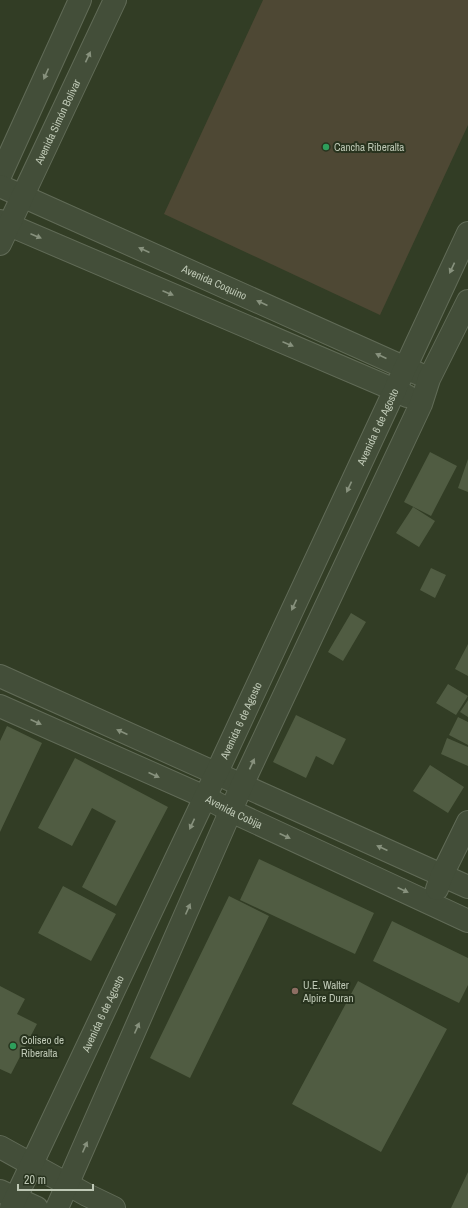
<svg xmlns="http://www.w3.org/2000/svg" width="468" height="1208" font-family="'Archivo Narrow',sans-serif">
<style>
.green{fill:#4e4834}
.building{fill:#505c42}
.lines{fill:none;stroke-linecap:round;stroke-linejoin:round}
.minor-casing{stroke:#616b57;stroke-width:24}
.minor{stroke:#434e39;stroke-width:22}
.oneway{fill:#87917d}
.leisure-dot{fill:#2e9e5b;stroke:#28331e;stroke-width:1.5}
.education-dot{fill:#8d6e63;stroke:#28331e;stroke-width:1.5}
.labels{text-anchor:middle;stroke-width:4;stroke-linejoin:round;paint-order:stroke}
.street-label{font-size:11px;fill:#bec8b5;stroke:#28331e}
.poi-label{font-size:11px;fill:#bec8b5;stroke:#28331e;text-anchor:start}
</style>
<rect width="100%" height="100%" fill="#323d25"/>
<path class="green" d="M263,0h205v125l-88,190 -216,-101z"/>
<path class="building" d="M430,452l27,14 -26,50 -27,-14z
M468,459v33l-10,-4z
M413,507l22,14 -16,26 -23,-14z
M431,568l15,7 -11,23 -15,-8z
M351,613l15,9 -23,39 -15,-9z
M468,644v32l-13,-7z
M448,684l20,12 -12,19 -20,-12z
M468,700v17l-8,-5z
M296,715l50,24 -13,26 -17,-9 -10,22 -33,-16z
M458,717l10,5v23l-19,-10z
M7,726l35,17 -42,89v-91z
M447,738l21,9v19l-27,-12z
M75,758l93,49 -52,99 -34,-19 34,-66 -24,-13 -20,38 -34,-18z
M430,765l34,22 -16,26 -35,-22z
M259,859l115,54 -19,41 -115,-54z
M63,886l53,28 -25,47 -53,-28z
M229,896l40,20 -79,162 -40,-20z
M392,921l76,37v27l-9,18 -86,-42z
M358,981l89,48 -66,123 -89,-48z
M0,986l25,13 -8,15 20,10 -26,50 -11,-5z
M468,1172v36h-17z"/>
<g class="lines">
<defs>
<g id="minor">
<path d="M0,176l80,-176"/>
<path id="s1" d="M0,186l419,188"/>
<path d="M0,221l395,169 12,6"/>
<path id="s2" d="M0,244l115,-244"/>
<path d="M0,676l468,211"/>
<path id="s3" d="M0,706l205,91 26,14 237,110"/>
<path d="M437,889l5,-14 26,-53"/>
<path d="M0,1147l87,48 27,13"/>
<path d="M0,1191l37,17"/>
<path id="s4" d="M11,1208l205,-434 252,-541"/>
<path d="M57,1208l185,-423 179,-381 8,-25 39,-78"/>
</g>
</defs>
<use href="#minor" class="minor-casing"/>
<use href="#minor" class="minor"/>
</g>
<defs><path id="oneway-solid" d="M-6-.8H1V-3.2L6.5 0L1 3.2V.8H-6Z"/></defs>
<g class="oneway">
<use href="#oneway-solid" transform="translate(88 57) rotate(-65)"/>
<use href="#oneway-solid" transform="translate(46 74) rotate(114)"/>
<use href="#oneway-solid" transform="translate(36 236) rotate(23)"/>
<use href="#oneway-solid" transform="translate(144 250) rotate(-156)"/>
<use href="#oneway-solid" transform="translate(452 268) rotate(115)"/>
<use href="#oneway-solid" transform="translate(168 293) rotate(23)"/>
<use href="#oneway-solid" transform="translate(262 303) rotate(-156)"/>
<use href="#oneway-solid" transform="translate(288 344) rotate(23)"/>
<use href="#oneway-solid" transform="translate(381 356) rotate(-156)"/>
<use href="#oneway-solid" transform="translate(349 487) rotate(115)"/>
<use href="#oneway-solid" transform="translate(294 605) rotate(115)"/>
<use href="#oneway-solid" transform="translate(36 722) rotate(24)"/>
<use href="#oneway-solid" transform="translate(122 732) rotate(-156)"/>
<use href="#oneway-solid" transform="translate(252 764) rotate(-65)"/>
<use href="#oneway-solid" transform="translate(154 775) rotate(24)"/>
<use href="#oneway-solid" transform="translate(192 824) rotate(115)"/>
<use href="#oneway-solid" transform="translate(285 836) rotate(25)"/>
<use href="#oneway-solid" transform="translate(382 848) rotate(-156)"/>
<use href="#oneway-solid" transform="translate(403 890) rotate(25)"/>
<use href="#oneway-solid" transform="translate(188 909) rotate(-66)"/>
<use href="#oneway-solid" transform="translate(137 1028) rotate(-66)"/>
<use href="#oneway-solid" transform="translate(85 1147) rotate(-66)"/>
</g>
<g class="leisure-dot">
<circle cx="326" cy="147" r="4"/>
<circle cx="13" cy="1046" r="4"/>
</g>
<circle class="education-dot" cx="295" cy="991" r="4"/>
<g class="labels">
<g class="street-label">
<text dy="4" stroke="none"><textPath href="#s2" startOffset="135">Avenida Simón Bolívar</textPath></text>
<text dy="4" stroke="none"><textPath href="#s1" startOffset="235">Avenida Coquino</textPath></text>
<text dy="4" stroke="none"><textPath href="#s4" startOffset="863">Avenida 6 de Agosto</textPath></text>
<text dy="4" stroke="none"><textPath href="#s4" startOffset="539">Avenida 6 de Agosto</textPath></text>
<text dy="4" stroke="none"><textPath href="#s3" startOffset="257">Avenida Cobija</textPath></text>
<text dy="4" stroke="none"><textPath href="#s4" startOffset="215">Avenida 6 de Agosto</textPath></text>
</g>
<g class="poi-label">
<text x="334" y="151">Cancha Riberalta</text>
<text x="303" y="989">U.E. Walter<tspan x="303" dy="13">Alpire Duran</tspan></text>
<text x="21" y="1044">Coliseo de<tspan x="21" dy="13">Riberalta</tspan></text>
</g>
</g>
<path d="M18 1184v6h75v-6" fill="none" stroke="#bec8b5" stroke-width="2"/>
<text x="24" y="1184" font-size="12" fill="#bec8b5" stroke="#28331e" stroke-width="3" paint-order="stroke">20 m</text>
</svg>
